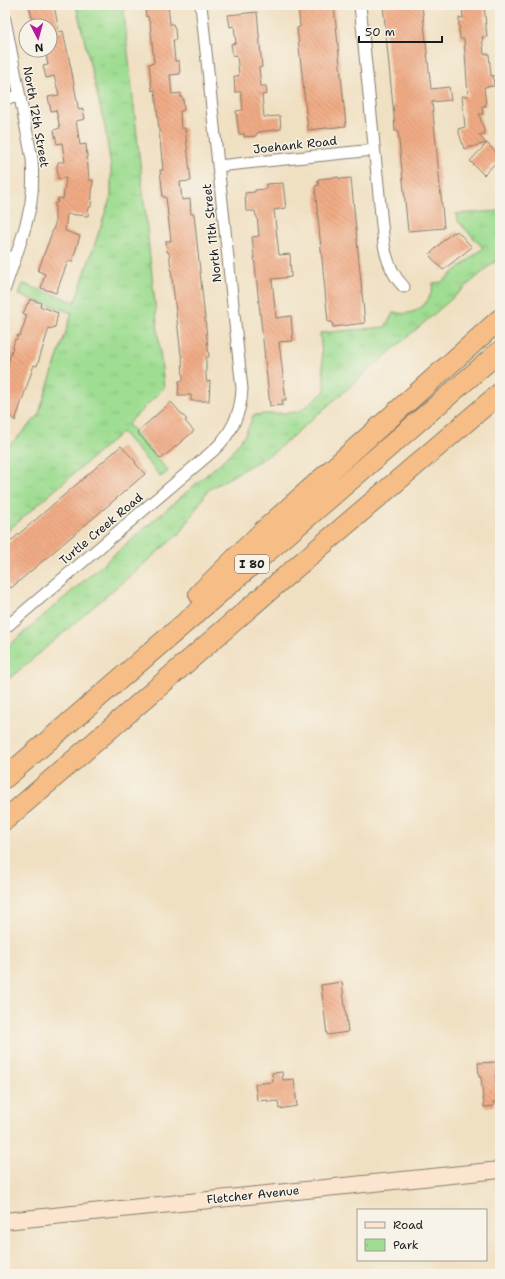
<svg xmlns="http://www.w3.org/2000/svg" width="505" height="1279" font-family="'Shantell Sans',sans-serif">
<style>
.park{fill:url(#park-tufts);stroke:#5e7c57}
.building{fill:url(#building-back-hatch)}
.lines{fill:none;stroke-linecap:round;stroke-linejoin:round}
.street-casing{stroke:#867e6f;stroke-width:13}
.secondary-casing{stroke:#867e6f;stroke-width:18}
.highway-casing{stroke:#867e6f;stroke-width:22}
.street{stroke:#fff;stroke-width:11}
.secondary{stroke:#fbe5cf;stroke-width:16}
.highway{stroke:#f6be86;stroke-width:20}
.labels{text-anchor:middle;stroke-width:3;stroke-linejoin:round;paint-order:stroke}
.shield{fill:#f7f3e8;stroke:#5e5c59;stroke-width:1}
.shield-label{font-size:11px;font-weight:bold;fill:#1c1c1c}
.street-label{font-size:12px;fill:#1c1c1c;stroke:#f7f3e8}
</style>
<defs>
<pattern id="park-tufts" width="24" height="20" patternUnits="userSpaceOnUse"><rect width="24" height="20" fill="#9fdd92"/><path d="M3 7l-1-3M5 7V3M7 7l1-3M15 17l-1-3M17 17v-4M19 17l1-3" fill="none" stroke="#88bd7d"/></pattern>
<pattern id="building-back-hatch" width="6" height="6" patternUnits="userSpaceOnUse"><rect width="6" height="6" fill="#f0ab85"/><path d="M-1 5l2 2M0 0l6 6M5-1l2 2" fill="none" stroke="#cd9372"/></pattern>
</defs>
<rect width="100%" height="100%" fill="#f7f3e8"/>
<filter id="ink" filterUnits="userSpaceOnUse"><feTurbulence type="fractalNoise" baseFrequency=".025" numOctaves="2"/><feDisplacementMap in="SourceGraphic" scale="8" xChannelSelector="R" yChannelSelector="G"/><feConvolveMatrix kernelMatrix="1 2 1 2 8 2 1 2 1" color-interpolation-filters="sRGB"/></filter>
<filter id="wash" filterUnits="userSpaceOnUse"><feTurbulence type="fractalNoise" baseFrequency=".012" numOctaves="4" result="noise"/><feDisplacementMap in="SourceGraphic" scale="16" xChannelSelector="R" yChannelSelector="G"/><feGaussianBlur stdDeviation="0.9" result="paint"/><feColorMatrix in="noise" values="0 0 0 0 0 0 0 0 0 0 0 0 0 0 0 0 0 1.4 0 .05"/><feComposite in="paint" operator="in"/></filter>
<g filter="url(#wash)">
<rect width="100%" height="100%" fill="#f0e0c2"/>
<path class="park" d="M76,5h47l41,383 -36,36 40,47 -7,6 -39,-45 -117,101v-83l33,-34 34,-103 -53,-18 4,-11 52,18 36,-106v-28l-6,-41z
M500,211v46l-226,195 -66,38 -27,42 -172,147 -4,-8v-22l214,-185c15,-14 29,-29 34,-49l46,-3 26,-21 -5,-58 65,-6 9,-15c20,6 38,-8 39,-29l9,-1 41,-34 -26,-28 -1,-6z"/>
<g id="blocks">
<path class="building" d="M29,5h25l5,27 4,-1 9,42 6,34 1,3 4,-1 2,10 -9,2 4,24 6,-1 3,36h4l-2,27h-2l-1,9 -21,-2 -2,17 15,5 -8,26 -4,-1 -12,32 -15,-5 4,-14 -7,-3 17,-47v-21h2l1,-5 5,1 3,-21 -8,1 -1,-11 1,-6h7l-3,-19 -5,1 -3,-14 6,-2 -4,-18 -5,1 -3,-14 11,-2 -5,-19 -8,2 -3,-12 5,-1 -3,-15h5v-24h-15l-2,-9 -1,1z
M145,5h23l2,19h3l2,5 1,11h-3l2,21h4l1,13 -10,1 2,19 9,-1v5h2l1,12 -4,1 1,17h4l6,53 -11,1 2,18 8,-1 1,15h3l15,143h-3v20l1,5 3,-1 -1,20h-18v-6h-13l1,-14h4l-1,-26h-1l-12,-103h-2l-1,-11h5l-5,-44h-3l-3,-27h3l-8,-80 -3,1 -3,-27 5,-1 -4,-41h-1l-1,-6 -2,1z
M298,5h36l12,121 -38,4 -11,-102 3,-1z
M383,5h39l9,84 18,-2 2,13 -19,2 12,126 -36,3 -10,-100h-3l-1,-15z
M462,5h22l3,32h-5l2,17h5l2,22 2,-1 1,11 -10,1 2,19h-4l1,8h-4l6,20 -6,1 7,8 -22,6 -6,-20 7,-2 -3,-31h6l-4,-57h-4l-1,-11v-10h4z
M257,12l5,55 -3,1 2,18h5l1,8 -5,1 2,22 16,-1 1,13 -22,3 -3,2v2l-12,1v-3h-5l-3,-23 7,-1 -2,-18h-6l-1,-16h5l-2,-21 -4,1 -2,-12 5,-1 -2,-17 -4,1 -2,-12z
M487,143l13,13v2l-16,17 -14,-14z
M339,177v2l12,-1 14,145 -32,4 -1,-5h-4l-13,-136 4,-1 -1,-6z
M283,183l3,25 -12,2 5,45 11,-1 1,23 -19,2 4,39 15,-2 2,25 -14,1 7,58h-4l1,5 -13,1 -18,-169 7,-1 -2,-20h-1l-1,-5h-9l-1,-18 10,-1v-2l11,-1v-5z
M457,231l15,16 -29,23 -14,-15 17,-17 8,-6 1,1z
M30,299l11,4 -1,3 18,7 -3,14 -4,2 -2,-1 -12,38 -3,-1 -19,56 -4,-4 -6,6v-60l3,1 7,-25 1,1 2,-5 2,1 7,-21 -4,-1 4,-10h1z
M171,402l16,18 -2,1 9,10 -33,28 -24,-27z
M121,446l15,16 -1,1 10,11 -134,114 -6,-7v-35z
M342,982l6,50 -21,3 -6,-50z
M496,1062v14h-1l3,25 -5,1 1,4 -10,1 -3,-30h-2l-1,-14z
M282,1072l1,8 11,-1 3,27 -18,3 -1,-8 -10,1v-2l-11,1 -2,-17 18,-2 -1,-9z"/>
</g>
</g>
<g filter="url(#ink)">
<use href="#blocks" fill-opacity="0" stroke="#867e6f" stroke-width="1"/>
<g class="lines">
<defs>
<path id="street" d="M360,5l24,240c3,16 8,30 20,42
M5,20l27,139c1,15 1,29 -1,43 -5,30 -17,58 -26,86
M5,98l15,-1
M218,166l156,-16
M5,256l10,2
M5,628l209,-178c18,-17 27,-36 28,-61l-41,-384"/>
<path id="secondary" d="M5,1221l495,-51"/>
<path id="highway" d="M199,594l63,-62 238,-213
M5,778l495,-427
M5,820l281,-244 214,-183"/>
</defs>
<use href="#street" class="street-casing"/>
<use href="#secondary" class="secondary-casing"/>
<use href="#highway" class="highway-casing"/>
<use href="#street" class="street"/>
<use href="#secondary" class="secondary"/>
<use href="#highway" class="highway"/>
</g>
</g>
<g class="labels">
<rect class="shield" x="235" y="555" width="34" height="18" rx="3"/>
<g class="shield-label">
<text x="252" y="568">I 80</text>
</g>
<g class="street-label">
<text transform="translate(36 117) rotate(80)" y="4">North 12th Street</text>
<text transform="translate(295 145) rotate(-6)" y="4">Joehank Road</text>
<text transform="translate(212 233) rotate(-96)" y="4">North 11th Street</text>
<text transform="translate(101 529) rotate(-40)" y="4">Turtle Creek Road</text>
<text transform="translate(253 1195) rotate(-6)" y="4">Fletcher Avenue</text>
</g>
</g>
<rect width="505" height="1279" fill="none" stroke="#f7f3e8" stroke-width="20"/>
<rect x="357" y="1209" width="130" height="52" fill="#f7f3e8" stroke="#9f9d96"/>
<rect x="365" y="1222" width="20" height="6" fill="#fbe5cf" stroke="#9f9d96"/>
<text x="393" y="1229" font-size="12" fill="#1c1c1c">Road</text>
<rect x="365" y="1239" width="20" height="12" fill="url(#park-tufts)" stroke="#9f9d96"/>
<text x="393" y="1249" font-size="12" fill="#1c1c1c">Park</text>
<g transform="translate(38 38) rotate(174)"><circle r="19" fill="#f7f3e8" stroke="#9f9d96"/>
<path d="M0-3L7 15L0 10L-7 15Z" fill="#b5179e"/>
<text y="-6" font-size="11" font-weight="bold" text-anchor="middle" fill="#1c1c1c">N</text>
</g>
<path d="M359 36v6h83v-6" fill="none" stroke="#1c1c1c" stroke-width="2"/>
<text x="365" y="36" font-size="12" fill="#1c1c1c" stroke="#f7f3e8" stroke-width="3" paint-order="stroke">50 m</text>
</svg>
